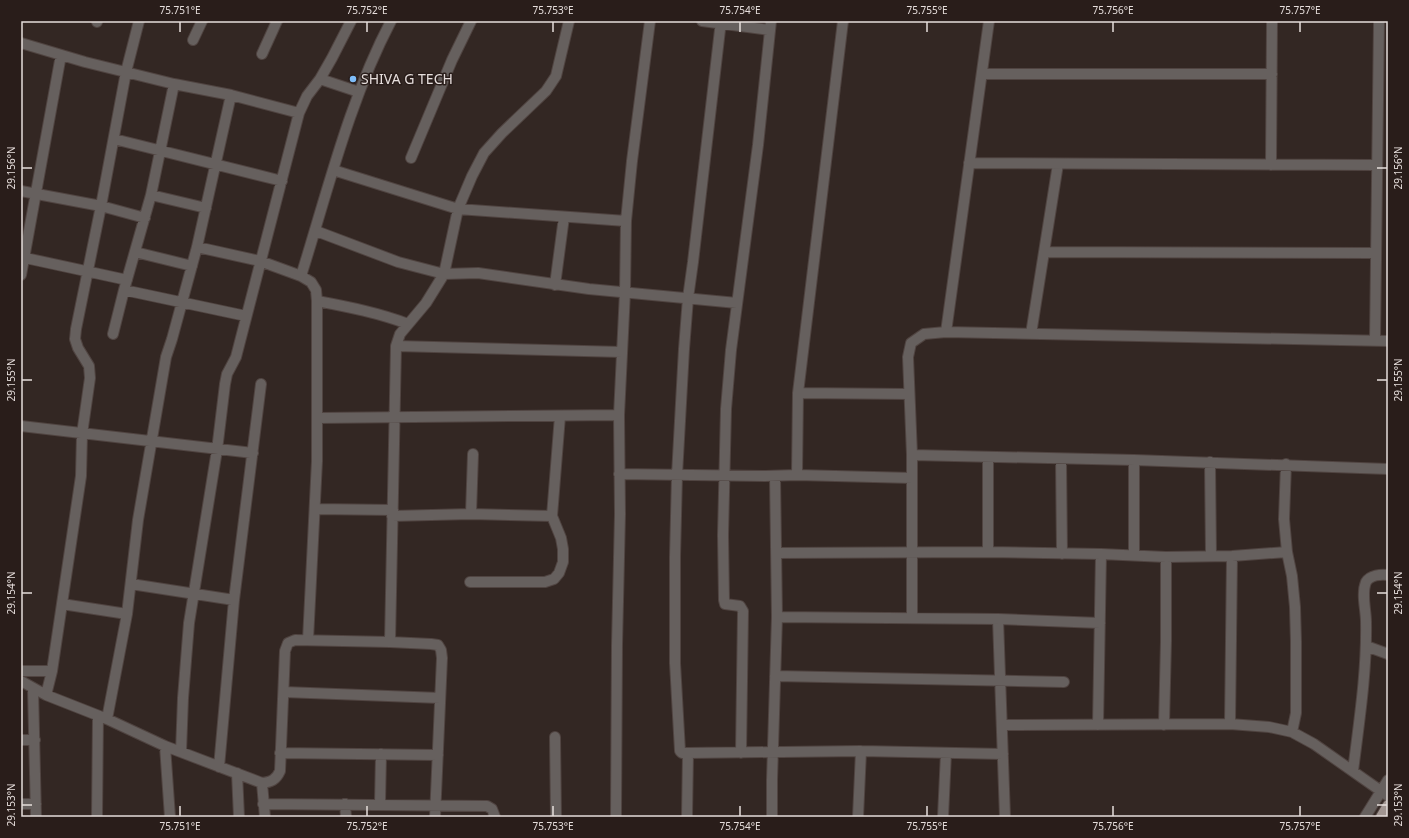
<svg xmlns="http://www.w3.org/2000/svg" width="1409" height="838" font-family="'Noto Sans',sans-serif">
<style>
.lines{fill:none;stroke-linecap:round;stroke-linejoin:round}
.minor-casing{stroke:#504441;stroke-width:12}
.major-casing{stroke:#504441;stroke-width:12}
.minor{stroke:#66605e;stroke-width:10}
.major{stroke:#a19591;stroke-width:10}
.ticks{fill:none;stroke:#e6dedc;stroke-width:1.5}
.poi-dot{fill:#7ebdf9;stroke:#291d1a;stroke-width:1.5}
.labels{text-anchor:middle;stroke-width:3;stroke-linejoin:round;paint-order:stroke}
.poi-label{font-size:14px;fill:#e6dedc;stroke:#291d1a;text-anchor:start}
.neatline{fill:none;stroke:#e6dedc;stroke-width:1.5}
.ticks-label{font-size:10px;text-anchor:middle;fill:#e6dedc}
</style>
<rect width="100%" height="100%" fill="#332723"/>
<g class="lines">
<defs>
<path id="minor" d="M702,21l68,9
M721,21l-28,241 -5,36 -4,51 -7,126 -2,82v106l5,88 2,2h6l173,-2 142,3
M97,22v-1
M193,40l9,-19
M21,43l64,19 89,22 57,11 68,18
M262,54l15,-33
M982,74h290
M320,79l39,13
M114,139l168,42
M411,158l41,-98 19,-39
M969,163l408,2
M1271,165l1,-144
M333,170l125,39 168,12
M21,191l80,15 44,12
M151,195l55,13
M316,231l82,31 46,12 34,-1 111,16 148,14
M197,247l63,14 41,15 10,6 5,8 1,11v160l-9,179
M135,252l57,14
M1044,252l332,1
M21,257l106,23
M21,275l40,-220
M301,276c27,-86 48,-175 90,-255
M555,285l9,-68
M124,290l122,26
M317,301c32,6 62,12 91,23
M946,332l43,-311
M113,334l11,-44 27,-95 23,-111
M1031,334l27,-170
M1375,340l4,-319
M396,346l226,6
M798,393l111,1
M317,418l302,-3
M21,426l232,27
M912,455l222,5 254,9
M988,457v95
M1061,459l1,95
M1134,460v95
M1210,462l1,94
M1286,464l-2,55 3,33 5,24 3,31 1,35v71l-4,19
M619,474l146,2 32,-1 115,3
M797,475l1,-82 45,-372
M315,509l78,1
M471,514l2,-60
M392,516l79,-2 81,2
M776,553l212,-1 113,2 65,3 66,-1 55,-4
M470,582h75l9,-3 5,-6 4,-11v-13l-2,-11 -9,-22 8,-100
M131,584l103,16
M62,604l65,10
M777,617l221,2 102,4
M912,618v-163l-4,-98 3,-14 13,-9 22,-2 442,9
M998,619l7,198
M390,642l6,-296 4,-12 26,-31 18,-29 14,-65 14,-33 12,-23 18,-20 44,-42 10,-15 13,-55
M1366,646l22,8
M21,671h31
M775,676l289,6
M21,681l25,14 61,24 58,27 97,37
M33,688l3,129
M284,692l156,6
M46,695l6,-24 29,-195 1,-42 8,-56 -1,-12 -11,-18 -3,-9 1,-10 25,-123 25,-134 13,-51
M107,719l20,-105 11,-94 28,-163 6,-18 25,-92 34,-152
M1230,724l2,-168
M1002,725l228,-1 39,3 23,5 22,12 74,52
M1098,725l3,-171
M1164,725l2,-84v-84
M555,737l1,80
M21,740h14
M165,746l5,71
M181,752l2,-54 6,-75 28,-173 8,-66 2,-10 9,-17 63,-244 8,-17 13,-17 12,-21 19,-37
M280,753l158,2
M741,753l2,-142 -3,-5 -15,-2 -1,-4 -1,-65 3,-126 5,-59 27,-205 13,-124
M219,767l15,-167 27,-216
M1353,771c6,-49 14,-99 13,-149 0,-13 -5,-28 0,-40 4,-7 15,-8 22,-7
M237,773l2,44
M21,804h15
M263,804l224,2 5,3 3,8
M345,804l1,13
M380,804l1,-50
M97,817l1,-101
M265,817l-3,-34c9,-1 14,-3 18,-12l5,-120 3,-8 7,-3 95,2 41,2 7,1 3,5 1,8 -7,159
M616,817l1,-172 3,-131 -1,-99 6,-123 1,-71 6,-60 18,-140
M687,817l1,-64
M772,817v-37l5,-163 -2,-141
M858,817l3,-66
M943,817l3,-64
M1365,817l23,-37"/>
<path id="major" d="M1381,817l7,-12"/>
</defs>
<use href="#minor" class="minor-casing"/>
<use href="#major" class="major-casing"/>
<use href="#minor" class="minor"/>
<use href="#major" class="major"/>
</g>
<path class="ticks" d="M180,22v10M367,22v10M553,22v10M740,22v10M927,22v10M1113,22v10M1300,22v10M22,168h10M1377,168h10M22,380h10M1377,380h10M22,593h10M1377,593h10M22,805h10M1377,805h10M180,806v10M367,806v10M553,806v10M740,806v10M927,806v10M1113,806v10M1300,806v10"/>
<circle class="poi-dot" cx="353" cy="79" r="4"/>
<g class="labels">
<g class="poi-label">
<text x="361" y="84">SHIVA G TECH</text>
</g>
</g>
<rect width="1409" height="838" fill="none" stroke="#291d1a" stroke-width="44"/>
<rect x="22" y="22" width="1365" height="794" class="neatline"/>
<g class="ticks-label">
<text x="180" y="14">75.751°E</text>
<text x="367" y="14">75.752°E</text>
<text x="553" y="14">75.753°E</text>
<text x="740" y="14">75.754°E</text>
<text x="927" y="14">75.755°E</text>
<text x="1113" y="14">75.756°E</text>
<text x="1300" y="14">75.757°E</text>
<text transform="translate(11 168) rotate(-90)" y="4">29.156°N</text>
<text transform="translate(1398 168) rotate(-90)" y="4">29.156°N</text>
<text transform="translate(11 380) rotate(-90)" y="4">29.155°N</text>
<text transform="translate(1398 380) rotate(-90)" y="4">29.155°N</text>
<text transform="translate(11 593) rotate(-90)" y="4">29.154°N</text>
<text transform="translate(1398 593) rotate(-90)" y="4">29.154°N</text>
<text transform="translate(11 805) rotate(-90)" y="4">29.153°N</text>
<text transform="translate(1398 805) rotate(-90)" y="4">29.153°N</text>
<text x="180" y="830">75.751°E</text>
<text x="367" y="830">75.752°E</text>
<text x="553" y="830">75.753°E</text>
<text x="740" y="830">75.754°E</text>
<text x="927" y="830">75.755°E</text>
<text x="1113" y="830">75.756°E</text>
<text x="1300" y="830">75.757°E</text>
</g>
</svg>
